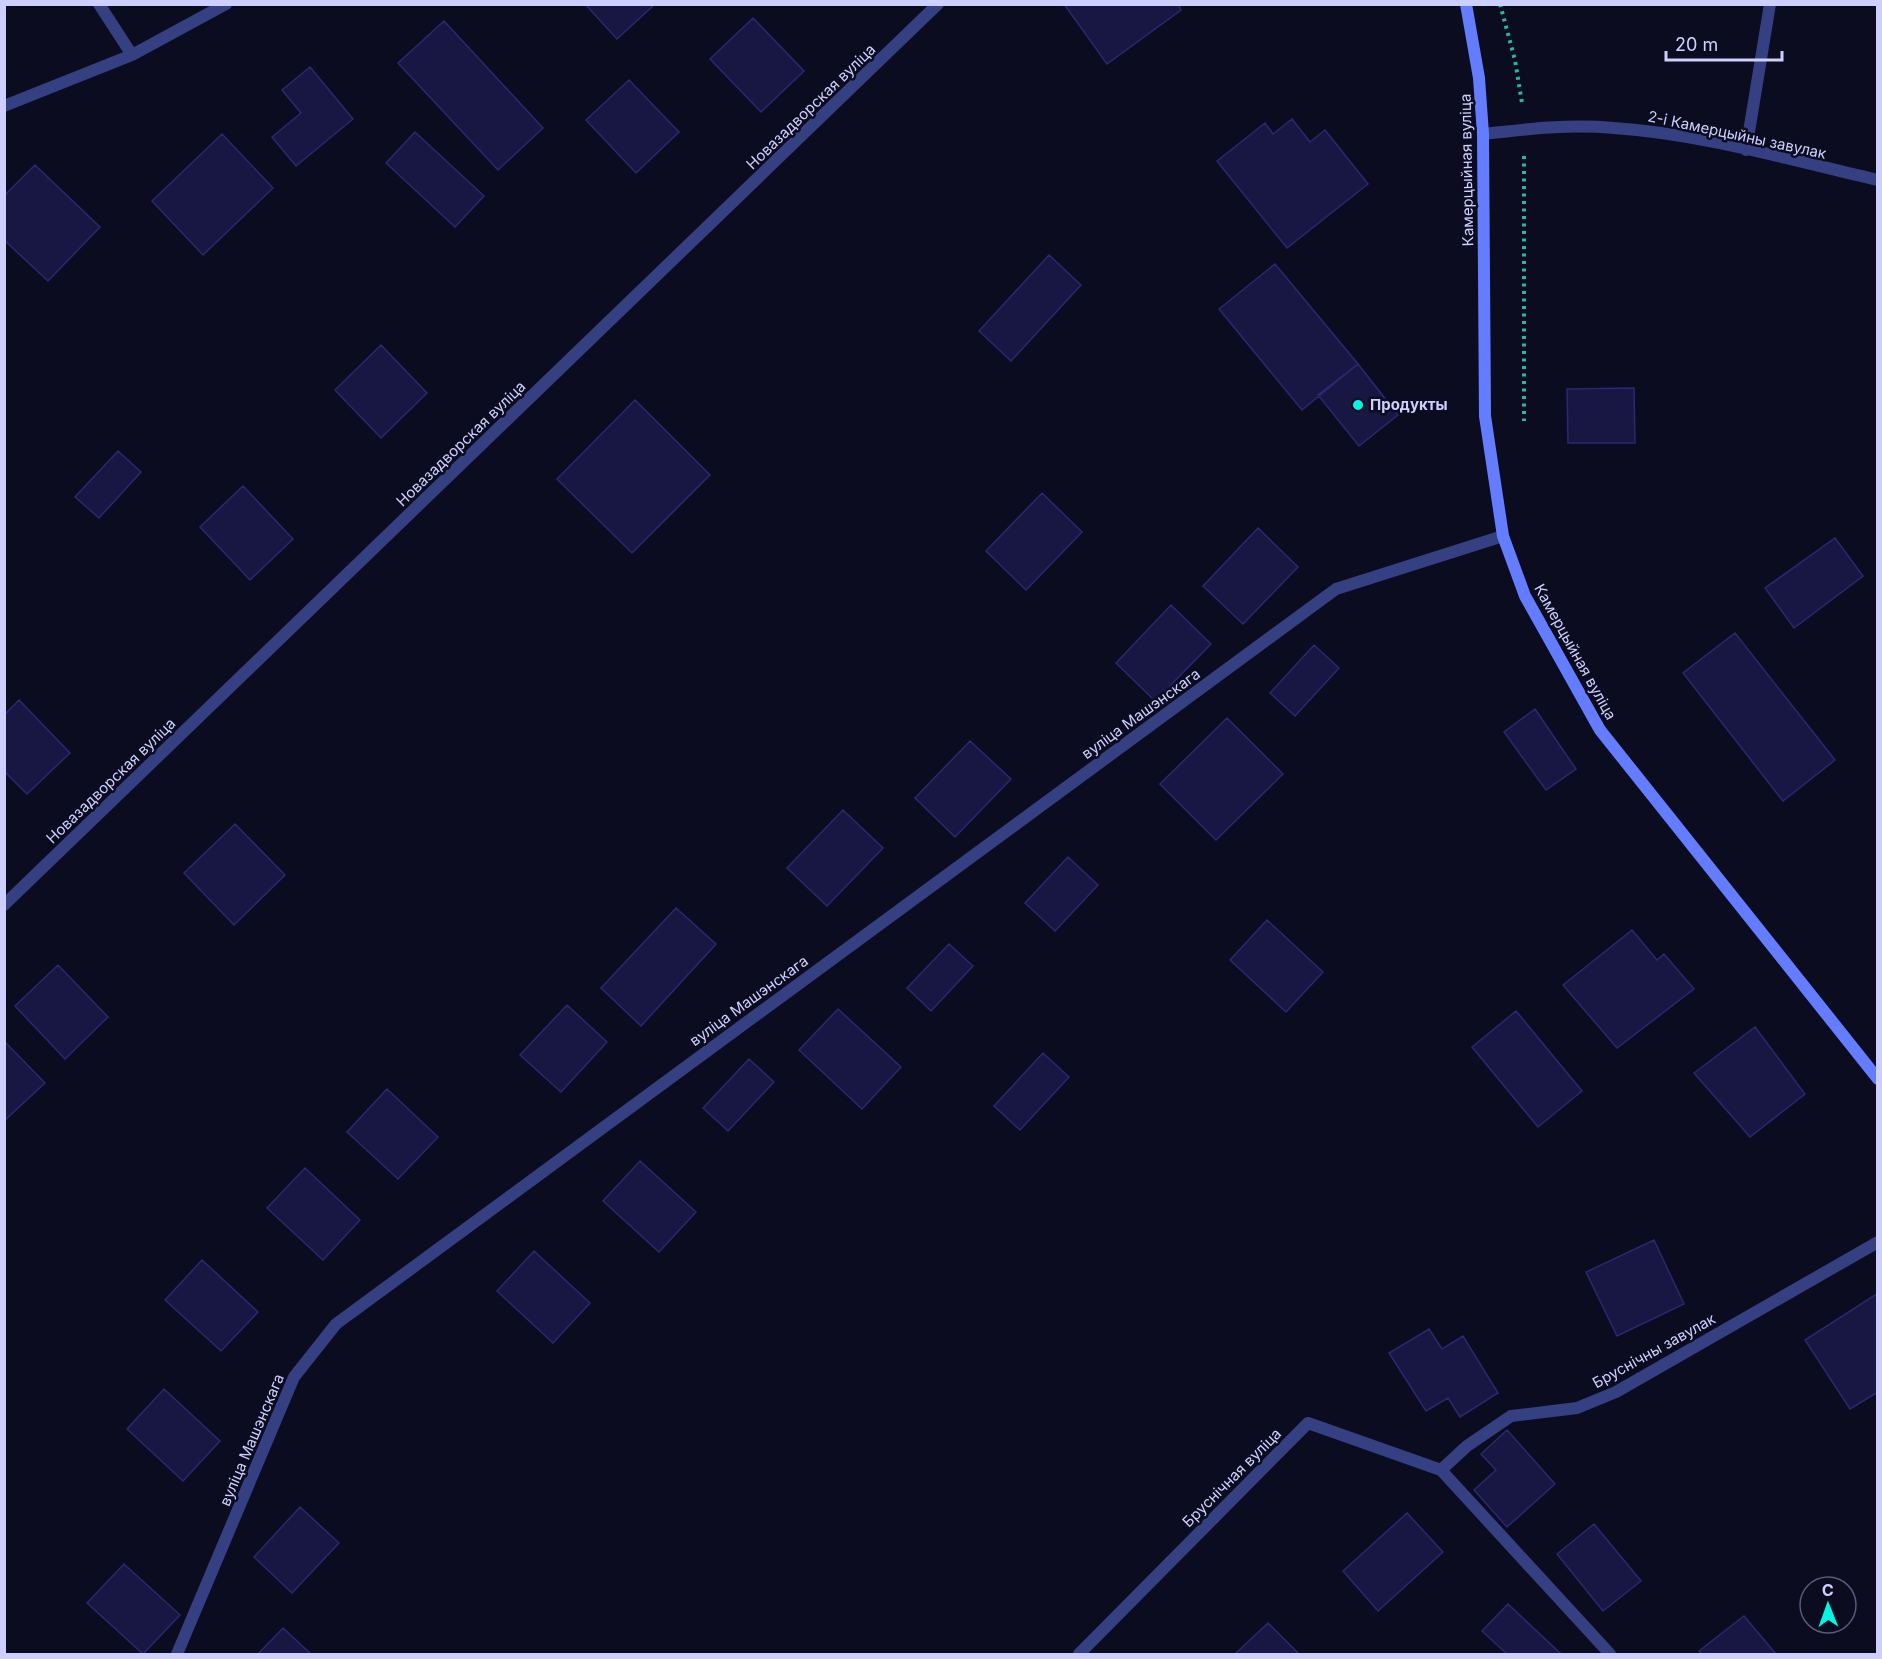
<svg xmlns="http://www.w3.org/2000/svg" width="1882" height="1659" font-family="Inter,sans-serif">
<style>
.building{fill:#181743;stroke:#2a2870;stroke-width:1.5}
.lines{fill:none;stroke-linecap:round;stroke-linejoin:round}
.path{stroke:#29b795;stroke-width:4;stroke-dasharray:3 4.5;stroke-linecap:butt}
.service{stroke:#354082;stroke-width:12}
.minor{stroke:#354082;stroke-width:12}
.secondary{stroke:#647cff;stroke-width:12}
.poi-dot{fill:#00f8e3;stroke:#0c0c21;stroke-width:2}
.labels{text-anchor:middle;stroke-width:5;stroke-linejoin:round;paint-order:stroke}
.street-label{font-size:15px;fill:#cdd0ff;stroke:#0c0c21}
.poi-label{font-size:15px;font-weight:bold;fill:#cdd0ff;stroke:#0c0c21;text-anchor:start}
</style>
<rect width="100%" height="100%" fill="#0c0c21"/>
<path class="building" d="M585,4h70l-38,35z
M1064,4h114l3,6 -74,54z
M753,18l51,53 -43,41 -51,-53z
M444,21l99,107 -45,42 -100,-107z
M310,67l43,52 -57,47 -24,-29 29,-24 -19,-23z
M629,80l50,52 -43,41 -50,-53z
M1292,119l18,23 15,-12 43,54 -81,64 -70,-87 48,-38 8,11z
M415,132l69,64 -29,31 -69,-64z
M222,134l51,54 -70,67 -51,-54z
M35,165l65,62 -52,54 -44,-41v-44z
M1049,255l32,30 -70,76 -32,-30z
M1275,264l83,100 -56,46 -83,-101z
M381,345l46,48 -46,45 -46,-48z
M1358,364l40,51 -39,31 -41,-51z
M1634,388l1,55h-67l-1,-54z
M635,400l75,75 -78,78 -75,-74z
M118,451l23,21 -42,46 -24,-21z
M243,486l50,53 -43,41 -50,-53z
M1042,493l40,39 -56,58 -40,-39z
M1258,528l40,39 -55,57 -40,-38z
M1835,538l28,38 -69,52 -29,-40z
M1171,605l40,39 -56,57 -39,-38z
M1735,633l100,127 -52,41 -100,-128z
M1314,645l25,23 -44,48 -25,-23z
M19,700l51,53 -43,41 -23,-23v-56z
M1535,709l41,60 -30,21 -42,-58z
M1227,718l56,56 -67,66 -56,-56z
M970,741l41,38 -56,58 -40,-39z
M843,810l40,38 -56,58 -40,-38z
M235,824l50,51 -51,50 -50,-52z
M1068,857l30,28 -43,46 -30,-28z
M676,908l40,36 -75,82 -40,-38z
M1267,920l56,52 -37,40 -56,-52z
M1632,930l25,30 7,-6 30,35 -77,59 -54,-63z
M949,944l24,22 -42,45 -24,-23z
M58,965l50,52 -43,42 -50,-53z
M567,1005l40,37 -46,50 -41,-37z
M838,1009l63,58 -39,42 -63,-59z
M1516,1011l66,80 -44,36 -66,-80z
M1755,1027l50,67 -55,43 -56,-64z
M4,1041l41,42 -41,38z
M1043,1053l26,24 -49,53 -26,-24z
M749,1059l25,23 -46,49 -25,-23z
M387,1089l51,48 -40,42 -51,-47z
M640,1161l56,51 -37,40 -56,-51z
M305,1168l55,52 -37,40 -56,-52z
M1654,1240l30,64 -67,32 -31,-64z
M534,1251l56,52 -37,40 -56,-52z
M202,1260l56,52 -37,39 -56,-51z
M1878,1293v99l-28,17 -45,-69z
M1429,1329l13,20 21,-13 35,57 -38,24 -12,-19 -22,13 -37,-58z
M164,1389l56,52 -37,40 -56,-52z
M1507,1430l48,54 -48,43 -33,-37 22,-20 -15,-16z
M300,1507l39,36 -47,50 -38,-36z
M1407,1513l36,39 -65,59 -35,-40z
M1594,1524l47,57 -38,30 -46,-57z
M124,1564l56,51 -37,39 -56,-51z
M1508,1604l53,50h-54l-25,-23z
M1744,1616l32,38h-74l-3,-3z
M1268,1623l31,31h-64z
M283,1628l28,26h-53z"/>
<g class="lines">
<path class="path" d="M1500,4l15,56 7,43
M1524,156v265"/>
<path class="service" d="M1483,134c44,-5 87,-10 131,-6 89,6 177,32 264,52
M1746,150l24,-146"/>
<path class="minor" d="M99,4l33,51
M4,106l128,-51 94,-51
M4,905l934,-901
M177,1654l117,-277 42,-53 1000,-735 167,-53
M1079,1654l229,-231 133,47
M1610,1654l-169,-184 26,-24 44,-30 66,-8 39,-16 262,-150"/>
<path class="secondary" d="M1466,4l13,74 4,56 2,282 18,120 22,60 75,134 278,349"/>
</g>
<circle class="poi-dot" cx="1358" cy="405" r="6"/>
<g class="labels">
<g class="street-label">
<text transform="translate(811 107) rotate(-44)" y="5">Новазадворская вуліца</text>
<text transform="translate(1737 135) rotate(12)" y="5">2-і Камерцыйны завулак</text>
<text transform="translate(1467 170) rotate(-91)" y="5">Камерцыйная вуліца</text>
<text transform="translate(461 444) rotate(-44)" y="5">Новазадворская вуліца</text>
<text transform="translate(1575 652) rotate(61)" y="5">Камерцыйная вуліца</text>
<text transform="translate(1141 714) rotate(-36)" y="5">вуліца Машэнскага</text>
<text transform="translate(111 781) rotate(-44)" y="5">Новазадворская вуліца</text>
<text transform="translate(749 1001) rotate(-36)" y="5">вуліца Машэнскага</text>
<text transform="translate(1654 1351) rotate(-29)" y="5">Бруснічны завулак</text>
<text transform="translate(252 1440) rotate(-67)" y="5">вуліца Машэнскага</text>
<text transform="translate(1232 1478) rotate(-45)" y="5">Бруснічная вуліца</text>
</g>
<g class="poi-label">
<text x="1370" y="410">Продукты</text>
</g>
</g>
<rect width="1882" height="1659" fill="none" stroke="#cdd0ff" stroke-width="12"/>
<g transform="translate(1828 1605) rotate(359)"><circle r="28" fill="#0c0c21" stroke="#595a7a" stroke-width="1.5"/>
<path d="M0-4.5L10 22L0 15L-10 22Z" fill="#00f8e3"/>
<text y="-9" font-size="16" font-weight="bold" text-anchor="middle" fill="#cdd0ff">С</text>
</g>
<path d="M1666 51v9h116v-9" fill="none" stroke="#cdd0ff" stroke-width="3"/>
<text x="1675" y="51" font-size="18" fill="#cdd0ff" stroke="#0c0c21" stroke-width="4.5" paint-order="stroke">20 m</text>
</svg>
